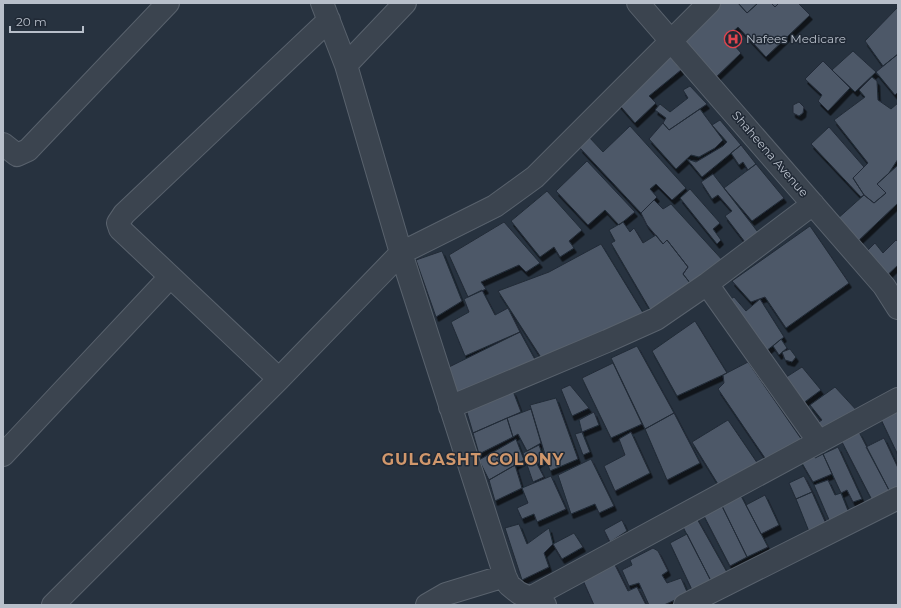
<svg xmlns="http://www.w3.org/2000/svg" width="901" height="608" font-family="Montserrat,sans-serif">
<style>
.building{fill:#4d5968;stroke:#222b37;filter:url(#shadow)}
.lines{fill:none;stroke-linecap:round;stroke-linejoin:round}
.minor-casing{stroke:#59626d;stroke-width:24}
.minor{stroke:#3b444f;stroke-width:22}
.labels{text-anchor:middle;stroke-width:3;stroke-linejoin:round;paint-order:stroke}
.poi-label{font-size:12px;fill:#b8bfca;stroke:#202935;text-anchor:start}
.street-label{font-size:12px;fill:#b8bfca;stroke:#202935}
.district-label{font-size:16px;font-weight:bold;letter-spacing:1px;fill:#d0976c;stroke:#202935}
</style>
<defs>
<filter id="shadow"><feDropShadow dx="2.5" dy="4.5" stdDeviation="0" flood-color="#0009"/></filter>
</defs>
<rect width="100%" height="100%" fill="#27323f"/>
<path class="building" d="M714,3h24l9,10 11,-10h13l4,4 4,-4h19l12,12 -44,42 -28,-30 -11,10 14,16 -28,27 -42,-39z
M738,3h20l-11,10z
M771,3h8l-4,4z
M898,7v47l-15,12 -18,-25z
M664,48l17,22 -32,26 7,7 -21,20 -19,-22z
M853,51l23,21 -21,20 -23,-22z
M898,54v38l-3,3 -19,-23z
M823,61l27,27 -22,23 -10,-10 4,-6 -17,-16z
M872,77l5,4 1,19 13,9 7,-6v56l-9,14 -12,11 9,9 -12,10 -10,-8 -11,-17 15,-15 -34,-43 31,-23 -6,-7z
M690,86l17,18 -38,26 -6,-7 3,-5 -11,-8 5,-6 10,8 18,-14 -5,-8z
M799,102l5,5 -1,6 -4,3 -6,-3v-8z
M700,109l23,31 -8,8 -16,9 -8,-2 -15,14 -27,-30 14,-16 6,7z
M720,120l21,25 -39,32 -15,-18 9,3 27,-16 4,-4 -15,-17z
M630,126l56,62 -14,12 -16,-16 -6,5 7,8 -16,16 -61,-65 9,-11 14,15z
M829,127l35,40 -11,11 11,17 -3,2 -50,-53z
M741,145l15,19 -8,6 -5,-8 -4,3 -8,-12z
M587,161l48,51 -16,13 -14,-15 -17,15 -32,-34z
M756,164l28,34 -32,23 -28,-33z
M898,165v38l-42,40 -20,-23 28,-25 10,8 12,-10 -9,-9z
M713,174l48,62 -13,10 -23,-30 7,-5 -14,-16 -6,4 -11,-17z
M690,189l30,34 -7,6 8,11 -4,4 -37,-46z
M547,191l35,39 -13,11 5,7 -14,9 -6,-10 -14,10 -29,-36z
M654,200l9,9 8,-5 55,60 -32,24 -11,-14 5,-7 -21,-27 -4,4 -16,-19 -6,-12z
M504,222l36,41 -14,9 -7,-7 -38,17 5,7 -18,8 -19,-42z
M623,222l7,10 4,-4 9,15 13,-8 7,9 4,-4 21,27 -5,7 11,14 -42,25 -41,-70 4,-2 -6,-11z
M810,226l39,57 -63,45 -21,-31 -14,5 -19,-21z
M896,240l2,2v23l-18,17 -20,-24 15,-15 8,10z
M601,244l44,72 -103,43 -44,-68 51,-19z
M442,251l20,50 -26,16 -20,-57z
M482,290l13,25 13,-7 12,24 -55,24 -14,-34 18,-10 -5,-13z
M734,297l12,14 14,-12 24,38 -23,18 -37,-52z
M695,321l32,52 -50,23 -25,-45z
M520,332l18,33 -79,33 -12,-30z
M781,339l6,9 -8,7 -6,-9z
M637,346l37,67 -29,16 -34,-71z
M790,349l6,8 -4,5 -7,-2 -3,-8z
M748,362l56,81 -37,18 -49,-72 6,-6 -1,-8z
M613,363l29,61 -31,14 -29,-60z
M802,367l19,23 -26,19 -18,-26z
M570,385l19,23 -17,8 -11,-27z
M835,387l25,27 -41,28 -5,-17 8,-5 -12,-15z
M513,391l8,21 -48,21 -7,-24z
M556,398l22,61 -28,12 -20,-66z
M531,409l10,34 -14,8 -9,-17 -5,3 -6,-19z
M877,411h21v44z
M594,412l5,13 -17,7 -3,-12z
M674,413l26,50 -33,17 -22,-51z
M507,418l6,19 -34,17 -6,-21z
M728,420l32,47 -39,22 -29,-47z
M582,432l8,20 -7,3 -8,-21z
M631,432l19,41 -35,18 -11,-25 21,-11 -6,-16z
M859,432l31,60 -18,8 -30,-58z
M884,438l14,30v21l-8,3 -24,-45z
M516,439l8,21 -35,20 -10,-20z
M539,445l5,14 -7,5 7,13 -11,5 -10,-29z
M838,447l24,52 -9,3 -6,-12 -6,3 -18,-39z
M811,452l4,6 8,-4 9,20 -19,8 -14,-24z
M591,459l23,47 -15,7 -4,-9 -24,10 -13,-39z
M515,465l7,23 -27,13 -6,-21z
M551,476l15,33 -29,13 -3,-8 -12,5 -5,-11 11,-5 -6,-15z
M804,476l8,16 -16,7 -7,-16z
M828,480l7,15 6,-2 8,20 -19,9 -16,-37z
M812,492l15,34 -17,8 -14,-35z
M740,494l28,53 -21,10 -26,-53z
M765,495l14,30 -18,9 -15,-29z
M721,504l26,53 -17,9 -27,-52z
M696,517l32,57 -16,9 -30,-58z
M622,520l5,11 -17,11 -6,-12z
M519,524l8,20 22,-16 4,16 -9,9 5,14 -27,13 -17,-52z
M574,533l9,14 -21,12 -9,-15z
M687,534l25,49 -18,11 -24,-51z
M653,548l5,3 10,20 -6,4 5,8 14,-5 7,16 -24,11h-15l-10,-22 -10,3 -7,-16 10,-5 -2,-5z
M614,563l14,28 9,-4 9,18h-52l-12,-27z"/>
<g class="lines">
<defs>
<path id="minor" d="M322,3l24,62 55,188 104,323 4,9 10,8 26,12
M638,3l246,283 14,22
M346,65l59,-62
M3,144l14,11 11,-5 140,-147
M707,284l112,158
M279,379l-159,-150 -2,-6 6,-9 205,-194
M450,407l157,-66 49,-22 51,-35 106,-80
M3,455l167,-178
M530,598l368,-199
M53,605l226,-226 122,-126 94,-47 40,-29 174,-174
M427,605l19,-11 59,-18
M685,605l213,-107"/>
</defs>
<use href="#minor" class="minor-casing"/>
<use href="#minor" class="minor"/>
</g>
<defs>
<symbol id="hospital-ring" viewBox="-11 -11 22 22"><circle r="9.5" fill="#202935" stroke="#e0444e" stroke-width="1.5"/><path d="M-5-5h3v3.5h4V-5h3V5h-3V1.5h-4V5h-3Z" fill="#e0444e"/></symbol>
</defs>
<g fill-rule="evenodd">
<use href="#hospital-ring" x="723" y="29" width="20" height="20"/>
</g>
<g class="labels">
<g class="poi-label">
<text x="746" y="43">Nafees Medicare</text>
</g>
<g class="street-label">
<text transform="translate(770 154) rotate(49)" y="4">Shaheena Avenue</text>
</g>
<g class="district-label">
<text x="473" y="465">GULGASHT COLONY</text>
</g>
</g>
<rect width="901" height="608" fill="none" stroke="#b8bfca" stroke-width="8"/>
<path d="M10 26v6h73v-6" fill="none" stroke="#b8bfca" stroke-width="2"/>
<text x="16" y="26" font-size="12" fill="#b8bfca" stroke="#202935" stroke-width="3" paint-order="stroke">20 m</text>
</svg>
